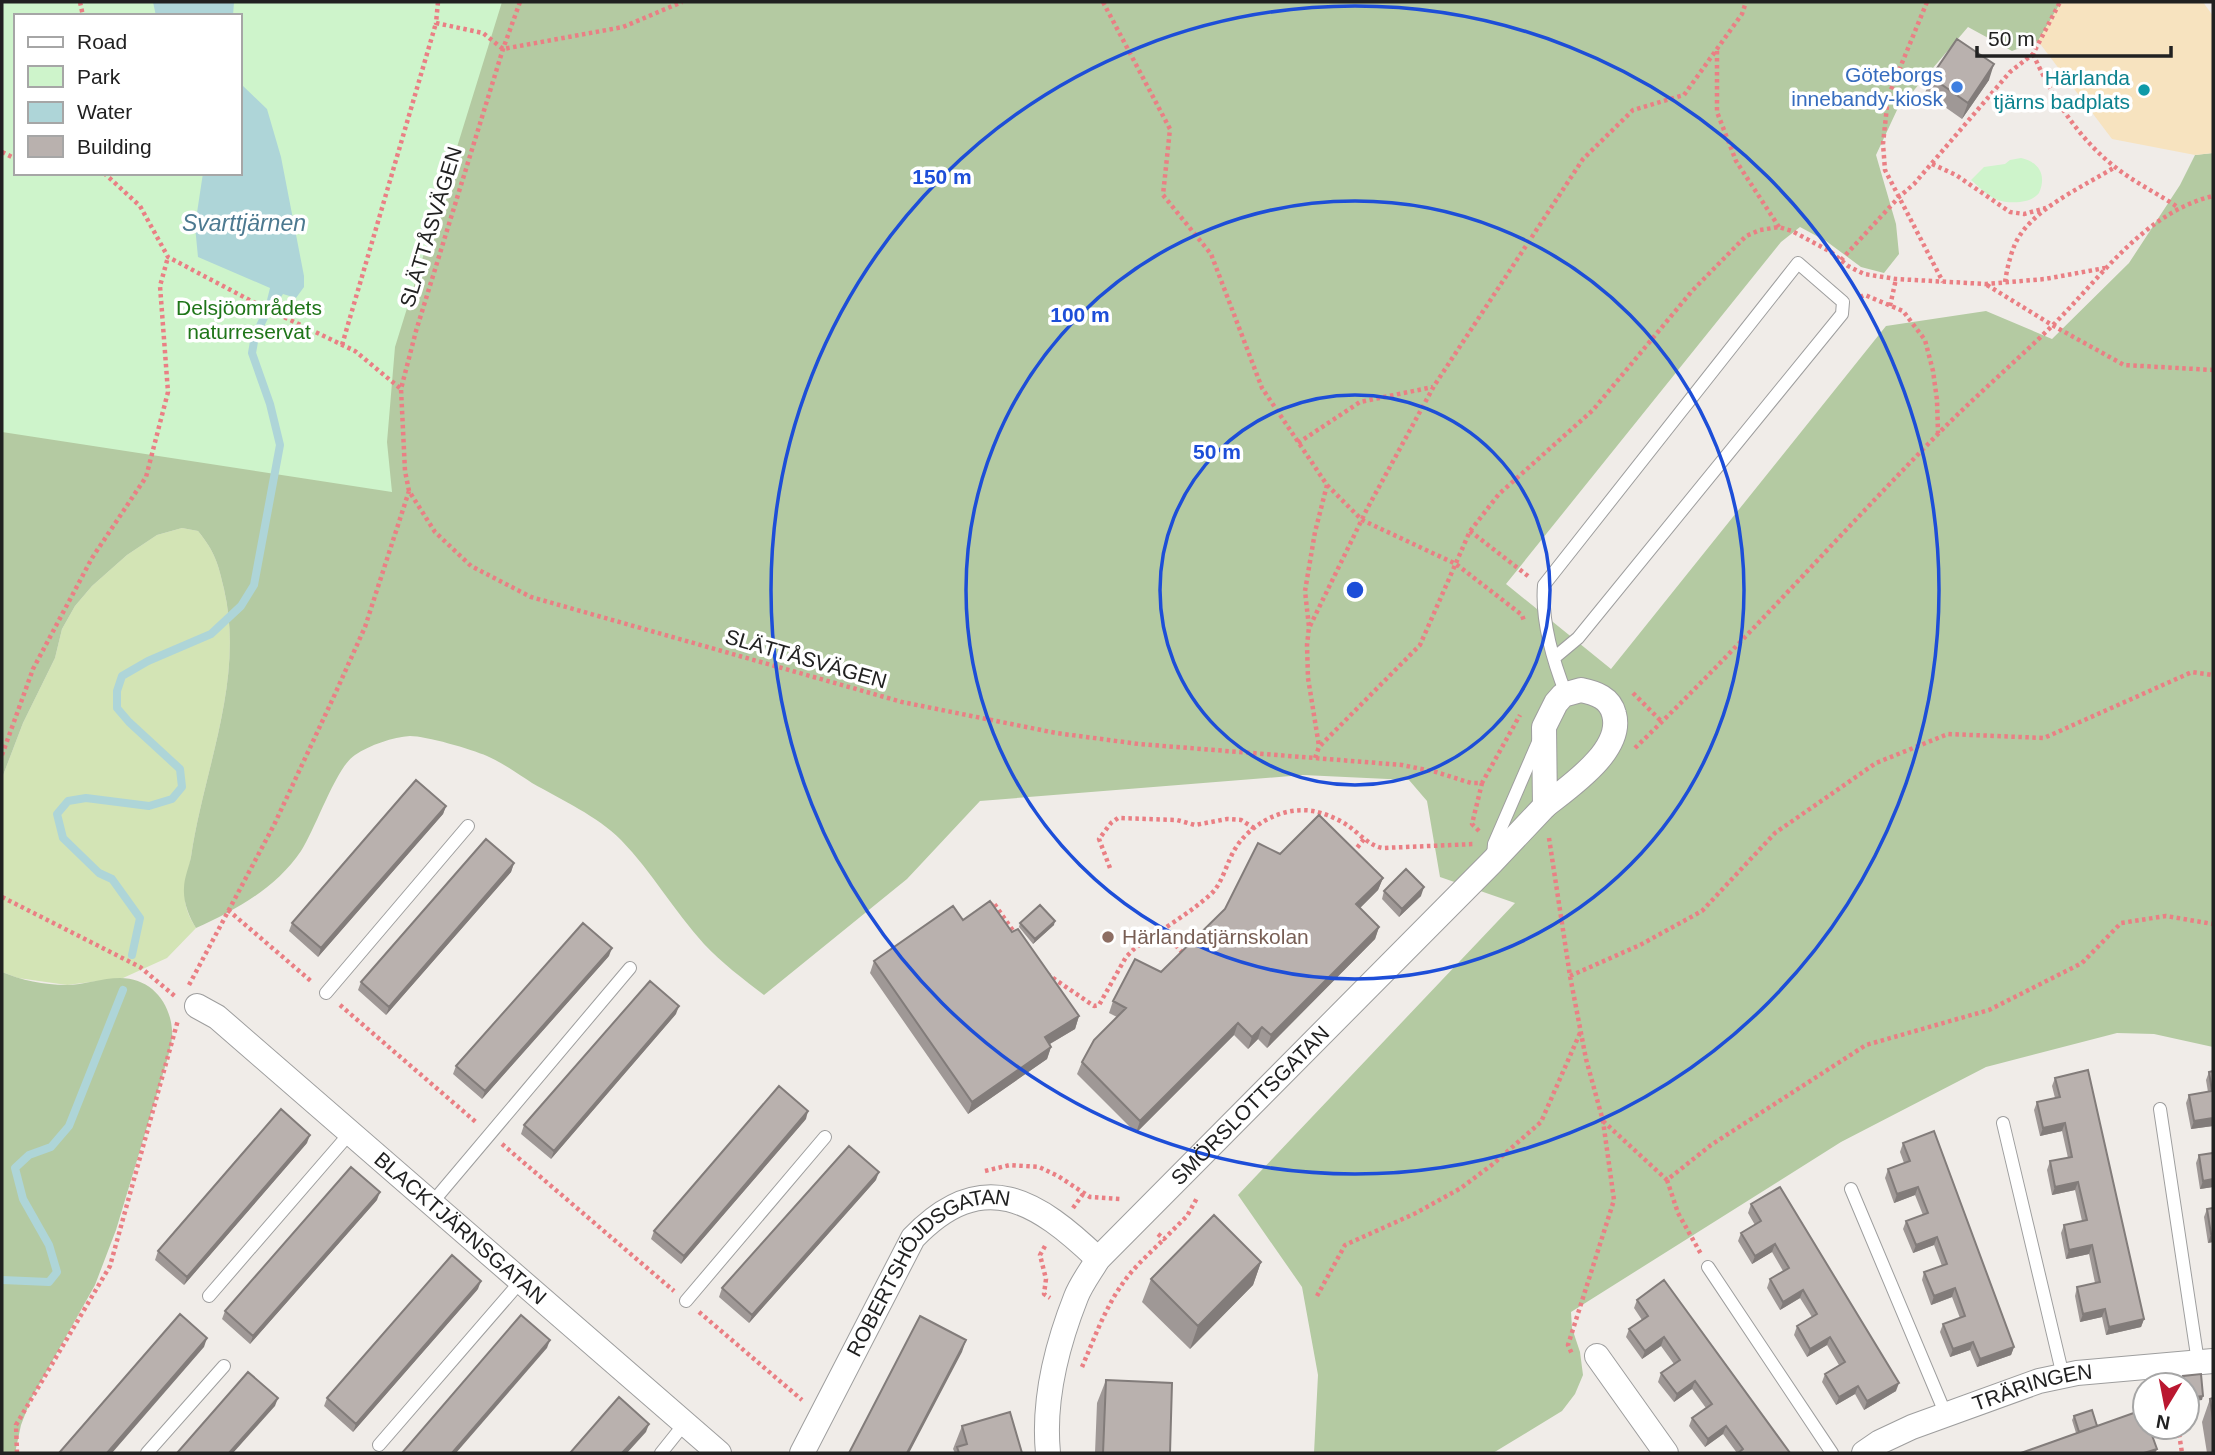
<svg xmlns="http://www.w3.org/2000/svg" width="2215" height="1455" font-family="Arial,sans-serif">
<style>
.grass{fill:#d3e4b5}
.forest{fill:#b4caa2}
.sand{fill:#f7e3bf}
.park{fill:#cef4cb;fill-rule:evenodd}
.water{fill:#aed5d8}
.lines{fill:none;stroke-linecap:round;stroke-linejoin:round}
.stream{stroke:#aed5d8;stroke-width:8}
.lane-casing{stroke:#9e9e9e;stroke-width:14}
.street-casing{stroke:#9e9e9e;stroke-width:26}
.path{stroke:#ea7f84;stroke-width:4.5;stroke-dasharray:3.5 3.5;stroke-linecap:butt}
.lane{stroke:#fff;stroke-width:12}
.street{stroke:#fff;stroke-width:24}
.wall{fill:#9f9896}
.shaded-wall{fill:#827c7a}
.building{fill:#b9b1ae;stroke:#827c7a;stroke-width:2}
.ring{fill:none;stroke:#1d4ed8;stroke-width:3.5}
.shop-dot{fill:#3f7fe0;stroke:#fff;stroke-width:2.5}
.culture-dot{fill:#0f9aa8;stroke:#fff;stroke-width:2.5}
.education-dot{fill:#8d6e63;stroke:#fff;stroke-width:2.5}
.labels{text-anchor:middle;stroke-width:7;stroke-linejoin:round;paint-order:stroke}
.shop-label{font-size:21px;fill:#366cbe;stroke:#fff;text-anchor:end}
.culture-label{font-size:21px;fill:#0d838f;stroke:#fff;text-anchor:end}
.street-label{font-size:21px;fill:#212121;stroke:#fff}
.park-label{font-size:21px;fill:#1f7519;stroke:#fff}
.education-label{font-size:21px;fill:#785e54;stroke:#fff;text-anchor:start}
.water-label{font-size:23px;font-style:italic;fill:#4c7990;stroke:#fff}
.centre{fill:#1d4ed8;stroke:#fff;stroke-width:3.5}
.ring-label{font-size:21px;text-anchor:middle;font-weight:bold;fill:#1d4ed8;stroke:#fff;stroke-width:7;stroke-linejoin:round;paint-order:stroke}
</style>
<rect width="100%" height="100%" fill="#f0ece8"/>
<path class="grass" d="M182,528l16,3c17,21 20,32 26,58 21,91 -20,179 -33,268 -5,30 -13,43 5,71l-29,30 -44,20 -56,7 -49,-7 -16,-6v-194l21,-55 32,-65 7,-29 13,-23 17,-20 35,-31 30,-20z"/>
<path class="forest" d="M2,2l14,14v157l254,115 -30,-272 -6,-14h1827l-23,39 -26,10 -44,-24 -71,83 -21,45 20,69 3,30 -15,19 -23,-6 -35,-26 -26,-14 -19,15 -275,342 105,85 275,-343 100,-15 66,28 77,-76 51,-78 15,-30 18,-2v894l-59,-13 -37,-1 -131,34 -145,75 -270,170 1,16 8,24 3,23 -8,19 -13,17 -69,42h-179l4,-78 -16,-88 -64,-92 277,-292 -75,-26 -13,-76 -18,-21 -106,-5 -323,26 -73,78 -143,116c-21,-16 -42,-32 -60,-51 -30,-33 -52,-72 -83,-104 -24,-24 -59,-40 -89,-57 -14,-9 -29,-20 -45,-27 -16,-7 -61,-20 -77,-20 -17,1 -40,9 -55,19 -19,12 -39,73 -54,96 -25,37 -65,59 -105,77 -7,-11 -13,-26 -12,-40 0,-10 5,-21 7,-31 13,-89 54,-177 33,-268 -6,-26 -9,-37 -26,-58l-16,-3 -25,7 -30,20 -35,31 -17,20 -13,23 -7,29 -32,65 -21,55z
M2,972c19,8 42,13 64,13 18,0 36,-7 54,-7 30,0 50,23 52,52 1,9 -2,19 -4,27l-52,173 -21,55 -64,114 -10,26 -6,28h-13z"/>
<path class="sand" d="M2061,2h142l10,14v137l-18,2 -83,-16 -74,-98z"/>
<path class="park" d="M2,2h500l-107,345 -8,95 5,50 -390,-60zM16,16h224v157h-224z
M2021,158c18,4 26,17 18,35 -5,6 -11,8 -19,9 -25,2 -31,-6 -49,-22l13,-13 21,-3 5,-4z"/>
<path class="water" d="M153,2h81l-1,14h-77z
M240,77l2,8 25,24 14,48 23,119v11l-8,11 -13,-4 -6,9 -10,-3 3,-12 -72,-31 -3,-31 8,-53h37z"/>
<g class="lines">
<path class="stream" d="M132,955l8,-37 -28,-39 -13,-6 -36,-35 -6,-24 11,-13 18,-3 63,8 23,-7 10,-12 -2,-18 -51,-47 -12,-14v-17l5,-15 26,-15 63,-27 30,-28 13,-21 26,-140 -10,-41 -18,-51 3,-17 17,-35
M2,1280l47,2 8,-10 -8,-27 -26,-46 -8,-31 14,-13 22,-8 18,-21 54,-136"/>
<defs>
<path id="lane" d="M1554,658l24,-20 264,-324 1,-12 -45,-39 -254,322c-3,36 9,76 22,109
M1493,856l1,-12 45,-104
M326,993l142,-167
M2160,1109l38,253
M2003,1123l60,253
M1851,1189l95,226
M431,1204l199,-236
M1708,1267l124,186
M209,1296l141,-163
M686,1301l139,-164
M379,1445l142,-164
M147,1453l77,-87
M661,1453l24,-30"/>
<g id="street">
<path d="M1581,690c15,3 29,8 33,24 10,36 -44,72 -69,92l-1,-79 12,-24 7,-8z"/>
<path id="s1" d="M197,1006l20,11 502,436"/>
<path d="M1597,1356l69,97"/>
<path id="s2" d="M802,1453l111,-215c70,-73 124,-37 185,21"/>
<path id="s3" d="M1048,1453c-5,-51 9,-108 28,-156 5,-13 15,-26 22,-38l394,-397 53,-56"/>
<path id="s4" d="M1864,1453l16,-11 32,-15 127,-46 38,-8 136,-12"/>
</g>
</defs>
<use href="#lane" class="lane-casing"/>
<use href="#street" class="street-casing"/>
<path class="path" d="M80,2l3,14
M438,2l-2,21 47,10 20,16 120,-22 59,-25
M520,2l-17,47 -87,282 -15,58 4,82 4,20 26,41 36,34 60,31 371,105 154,31 83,11 263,21 34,7 35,11h11l38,-68
M1103,2l67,127 -7,66 48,59 51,134 65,97 -12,47 -10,59 4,36 -2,18 1,33 11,68
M1927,2l-39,95 -5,47 2,26 58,112
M1717,51v61l19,49 43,66
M2033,54c20,44 44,83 82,113 20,16 44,27 64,41
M2,152l14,7
M1932,164l24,11 54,37 14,2 22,-6
M104,173l36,33 28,51 91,48 96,46 46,38
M1841,260l58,-63 15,-13 96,-112 23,-18 27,-52
M2005,282c2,-13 5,-26 10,-38 16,-35 68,-57 100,-77
M1987,285l65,40 72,40 89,5
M1860,297l5,-2 38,16 22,29 8,31 4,29 1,33
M1890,306l6,-27
M342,345l94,-322
M1298,443l62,-41 73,-15
M1327,485l35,35 94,44 66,51 2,6
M1470,531l58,45
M1310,626l57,-117 67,-123 149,-227 50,-49 51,-15 58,-81 4,-12
M1633,693l29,29
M1635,748c104,-100 200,-209 301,-312 37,-38 77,-72 115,-109 49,-48 92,-114 162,-131
M2,755l31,-86 59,-111 54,-81 22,-85 -8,-106 8,-29
M1315,758l4,-11 101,-102 50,-114 29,-37 94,-84 99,-119 54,-55 14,-6 19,-3 13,4 39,21 17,14 16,8 32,5 90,5 59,-5 60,-11
M1479,831l-7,-7 10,-41
M1549,838l21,138 16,83 17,62 11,79 -46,145 4,9
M1353,853l11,-14
M1110,868l-11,-29 12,-16 7,-5 59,2 18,5 32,-6 14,1 13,8
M2,897l138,70 36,30
M990,905l3,-3 23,33
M228,910l84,72
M1161,930l21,22
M1047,974l47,32 5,-1 27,-48 8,-8c25,-18 57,-36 79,-57 10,-11 14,-30 22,-43 15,-25 48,-43 78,-38 11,2 25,8 34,14 12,8 22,21 36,23l92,-4
M1570,976l70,-31 62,-34 73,-78 101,-70 72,-29 96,4 148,-66 21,3
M189,985l85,-160 61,-131 30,-67 44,-136
M340,1005l137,118
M1603,1121l64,59 44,-35 155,-100 123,-35 93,-47 39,-40 45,-7 47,8
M502,1144l172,147
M985,1171l25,-6 29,2 19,9 32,21 31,2
M1667,1180l11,33 23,41
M1073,1208l10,-14
M1158,1234l6,5 23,-23 10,-18
M1045,1246l-5,9 6,24 -2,15 6,4
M1317,1296l28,-51 71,-32 45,-25 32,-24 48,-42 39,-89
M699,1312l103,88
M1082,1367c12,-28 23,-59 41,-84 11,-16 27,-30 41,-44
M2178,1427l4,26
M17,1453l-1,-28 94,-159 68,-246"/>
<use href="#lane" class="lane"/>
<use href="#street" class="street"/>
</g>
<path class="wall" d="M1931,77l58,3 -27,39 -37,-26z
M446,806l-3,8 -125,143 -29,-26 3,-8z
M1280,854l103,24 -5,12 -18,18 19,19 -4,12 -108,109 -9,-9 -10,10 -14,-14 -98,98 -59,-59 5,-12 35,-45 -8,-4 4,-12 48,-29z
M514,863l-3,9 -125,143 -28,-25 3,-8z
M1384,891l37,5 -22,21 -17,-18z
M963,920l49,12 67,84 -4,13 -25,15 1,3 -4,12 -79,55 -98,-141 4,-12z
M1020,923l34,2 -21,19 -14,-17z
M609,956l-127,143 -29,-25 3,-8z
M676,1014l-125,145 -30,-25 3,-9z
M2213,1071v55l-22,3 -5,-26 3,-8 19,-3 -2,-12 3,-8z
M2055,1078l89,241 -3,8 -35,8 -4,-18 -22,5 -5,-26 2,-9 18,-4 -6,-29 -23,5 -5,-26 3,-8 18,-4 -7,-31 -23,5 -5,-25 3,-9 18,-3 -6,-27 -22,5 -6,-26 3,-8 18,-4 -3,-12z
M806,1119l-125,145 -30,-25 3,-8z
M307,1143l-123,142 -29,-25 3,-9z
M1903,1143l111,204 -3,8 -34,12 -7,-17 -20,7 -10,-25 3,-8 17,-6 -8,-21 -21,8 -9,-25 2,-8 18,-6 -8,-21 -21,8 -10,-24 3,-8 17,-6 -8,-20 -21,8 -9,-25 3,-9 16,-6 -4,-11z
M2199,1155l14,32 -13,2 -4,-26z
M876,1180l-127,143 -30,-26 3,-9z
M377,1200l-127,144 -28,-25 3,-8z
M1751,1204l145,187 -32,19 -9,-16 -19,11 -14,-23 3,-8 14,-9 -12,-20 -20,12 -13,-22 3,-9 15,-9 -12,-19 -20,12 -13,-22 3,-9 13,-8 -11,-19 -20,12 -14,-23 3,-8 14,-8 -7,-12z
M2207,1209l6,33 -5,1 -4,-26z
M1261,1262l-8,23 -63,64 -48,-47 9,-23z
M478,1289l-125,143 -29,-26 3,-8z
M1637,1300l153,153h-53l-14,-19 -18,13 -16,-21 3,-8 14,-10 -14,-19 -18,13 -16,-20 3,-9 13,-9 -13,-18 -19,13 -16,-22 3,-8 13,-9 -8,-12z
M1106,1380l64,73h-75l2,-50z
M2213,1398v55h-6l-5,-31 8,-23z
M2074,1416l83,33 -2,4h-134l55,-20 -4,-13z
M962,1426l60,27h-67l-2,-4z"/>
<path class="shaded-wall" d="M1994,64l-5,16 -27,39 6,-16z
M446,806l-3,8 -125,143 3,-9z
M514,863l-3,9 -125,143 3,-8z
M1383,878l-5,12 -26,26 4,-12z
M1424,887l-3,9 -22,21 3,-8z
M1055,921l-1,4 -21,19 2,-5z
M1379,927l-4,12 -108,109 4,-13z
M612,948l-3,8 -127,143 3,-8z
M679,1006l-3,8 -125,145 3,-8z
M1079,1016l-4,13 -34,20 4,-12z
M1238,1023l-4,12 -98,98 4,-12z
M1262,1027l-4,12 -10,10 4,-12z
M1051,1047l-4,12 -79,55 4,-12z
M808,1111l-2,8 -125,145 3,-8z
M2213,1118v8l-22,3 3,-8z
M2065,1123l-3,8 -22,5 3,-8z
M310,1135l-3,8 -123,142 3,-8z
M879,1172l-3,8 -127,143 3,-8z
M2213,1179v8l-13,2 3,-8z
M2078,1182l-3,8 -23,5 3,-8z
M1918,1187l-3,8 -21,8 3,-9z
M380,1192l-3,8 -127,144 3,-8z
M2211,1234h2v8l-5,1z
M1937,1237l-3,8 -21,8 3,-8z
M1775,1244l-3,8 -20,12 3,-8z
M2092,1245l-3,9 -23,5 3,-9z
M1261,1262l-8,23 -63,64 8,-23z
M481,1281l-3,8 -125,143 3,-8z
M1955,1288l-3,9 -21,8 3,-9z
M1803,1290l-3,8 -20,12 3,-8z
M2105,1309l-3,8 -22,5 3,-8z
M2144,1319l-3,8 -35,8 3,-8z
M1664,1337l-3,9 -19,13 3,-8z
M1830,1337l-3,8 -20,12 3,-8z
M207,1338l-3,9 -92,106h-5z
M550,1340l-3,8 -91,105h-4z
M966,1340l-4,12 -53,101h-2z
M1973,1342l-3,8 -20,7 3,-8z
M2014,1347l-3,8 -34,12 3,-8z
M1695,1381l-3,8 -18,13 3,-8z
M1899,1383l-3,8 -32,19 3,-9z
M1858,1386l-3,8 -19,11 3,-8z
M2203,1396l-1,4 -15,2v-4z
M278,1398l-3,8 -42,47h-4z
M649,1424l-3,8 -19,21h-5z
M1726,1426l-3,8 -18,13 3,-8z
M2157,1449l-2,4h-11z"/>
<path class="building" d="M1957,39l37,25 -26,39 -37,-26z
M416,780l30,26 -125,142 -29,-25z
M1319,815l64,63 -27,26 23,23 -108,108 -9,-8 -10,10 -14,-14 -98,98 -58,-59 12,-22 32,-32 -13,-7 22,-42 26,13 64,-63 33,-66 22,11z
M486,839l28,24 -125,144 -28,-25z
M1406,869l18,18 -22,22 -18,-18z
M990,901l22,31 6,-3 61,87 -34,21 6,10 -79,55 -98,-141 79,-55 10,14z
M1040,905l15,16 -20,18 -15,-16z
M583,923l29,25 -127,143 -29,-25z
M650,981l29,25 -125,145 -30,-26z
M2088,1070l56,249 -35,8 -4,-18 -22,5 -6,-27 23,-5 -8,-37 -23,5 -5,-25 23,-5 -9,-38 -23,5 -5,-26 22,-4 -7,-34 -22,5 -6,-26 23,-5 -5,-19z
M2213,1071v47l-19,3 -5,-26 23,-4 -3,-19z
M779,1086l29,25 -124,145 -30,-25z
M281,1109l29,26 -123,142 -29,-26z
M1934,1131l80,216 -34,12 -7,-17 -20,7 -10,-25 22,-8 -10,-28 -21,8 -10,-24 23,-8 -10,-27 -21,8 -10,-24 22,-8 -10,-26 -21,7 -9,-25 22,-8 -7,-18z
M849,1146l30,26 -127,143 -30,-27z
M2213,1153v26l-10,2 -4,-26z
M351,1167l29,25 -127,144 -28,-25z
M1780,1187l119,196 -32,18 -9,-15 -19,11 -14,-23 20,-12 -15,-25 -20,12 -13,-23 20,-12 -14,-24 -20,12 -13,-23 19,-11 -14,-24 -20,12 -14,-23 20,-12 -10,-17z
M2213,1208v26h-2l-4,-25z
M1214,1215l47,47 -63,64 -47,-47z
M452,1255l29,26 -125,143 -29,-26z
M1664,1280l126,173h-52l5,-4 -17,-23 -18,13 -16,-21 20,-14 -17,-23 -18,13 -16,-21 19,-13 -16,-23 -19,14 -16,-22 19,-13 -11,-16z
M180,1314l27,24 -100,115h-48z
M521,1315l29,25 -98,113h-50z
M920,1316l46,24 -59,113h-58z
M248,1372l30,26 -49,55h-52z
M2201,1374l2,22 -16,2v-13h-3l-1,-9z
M1106,1380l66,3 -2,70h-67z
M619,1397l30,27 -27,29h-52z
M2213,1398v21l-3,-20z
M2092,1410l5,16 -18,6 -5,-16z
M2142,1410l3,7v10h4l8,22 -13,4h-123z
M1010,1412l12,41h-63l-2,-6 10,-3 -5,-18z"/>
<g class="ring">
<circle cx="1355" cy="590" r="195"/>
<circle cx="1355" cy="590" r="389"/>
<circle cx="1355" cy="590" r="584"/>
</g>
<circle class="shop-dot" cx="1957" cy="87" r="7"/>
<circle class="culture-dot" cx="2144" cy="90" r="7"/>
<circle class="education-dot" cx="1108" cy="937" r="7"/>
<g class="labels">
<g class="shop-label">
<text x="1943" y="82">Göteborgs<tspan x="1943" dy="24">innebandy-kiosk</tspan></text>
</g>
<g class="culture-label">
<text x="2130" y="85">Härlanda<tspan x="2130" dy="24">tjärns badplats</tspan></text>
</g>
<g class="street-label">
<text transform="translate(431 227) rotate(-73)" y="7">SLÄTTÅSVÄGEN</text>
<text transform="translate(806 659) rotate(16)" y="7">SLÄTTÅSVÄGEN</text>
<text dy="7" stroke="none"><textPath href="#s3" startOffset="420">SMÖRSLOTTSGATAN</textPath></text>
<text dy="7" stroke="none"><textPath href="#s1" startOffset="345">BLACKTJÄRNSGATAN</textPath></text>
<text dy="7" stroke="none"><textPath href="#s2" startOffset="231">ROBERTSHÖJDSGATAN</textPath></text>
<text dy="7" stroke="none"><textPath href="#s4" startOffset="182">TRÄRINGEN</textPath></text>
</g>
<g class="park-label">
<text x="249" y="315">Delsjöområdets<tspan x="249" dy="24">naturreservat</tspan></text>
</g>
<g class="education-label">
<text x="1122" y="944">Härlandatjärnskolan</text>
</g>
<g class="water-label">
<text x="244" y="231">Svarttjärnen</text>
</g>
</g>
<circle cx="1355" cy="590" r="10" class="centre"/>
<g class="ring-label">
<text x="942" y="184">150 m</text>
<text x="1080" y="322">100 m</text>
<text x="1217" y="459">50 m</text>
</g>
<rect width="2215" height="1455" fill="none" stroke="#212121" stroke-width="7"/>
<rect x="14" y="14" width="228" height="161" fill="#ffffff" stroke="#a6a6a6" stroke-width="2"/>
<rect x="28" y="37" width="35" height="10" fill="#ffffff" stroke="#a6a6a6" stroke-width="2"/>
<text x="77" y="49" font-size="21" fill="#212121">Road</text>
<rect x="28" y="66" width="35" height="21" fill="#cef4cb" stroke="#a6a6a6" stroke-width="2"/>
<text x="77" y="84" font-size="21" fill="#212121">Park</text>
<rect x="28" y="102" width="35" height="21" fill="#aed5d8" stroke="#a6a6a6" stroke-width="2"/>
<text x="77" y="119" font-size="21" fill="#212121">Water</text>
<rect x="28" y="136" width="35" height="21" fill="#b9b1ae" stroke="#a6a6a6" stroke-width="2"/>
<text x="77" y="154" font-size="21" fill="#212121">Building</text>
<g transform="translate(2166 1406) rotate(190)"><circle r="33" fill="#ffffff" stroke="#a6a6a6" stroke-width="2"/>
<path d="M0-5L12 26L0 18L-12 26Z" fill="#ba1730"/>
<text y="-10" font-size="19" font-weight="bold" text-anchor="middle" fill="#212121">N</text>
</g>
<path d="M1977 46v10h194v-10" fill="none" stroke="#212121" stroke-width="3.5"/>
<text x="1988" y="46" font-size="21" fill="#212121" stroke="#ffffff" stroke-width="5" paint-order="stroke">50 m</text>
</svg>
